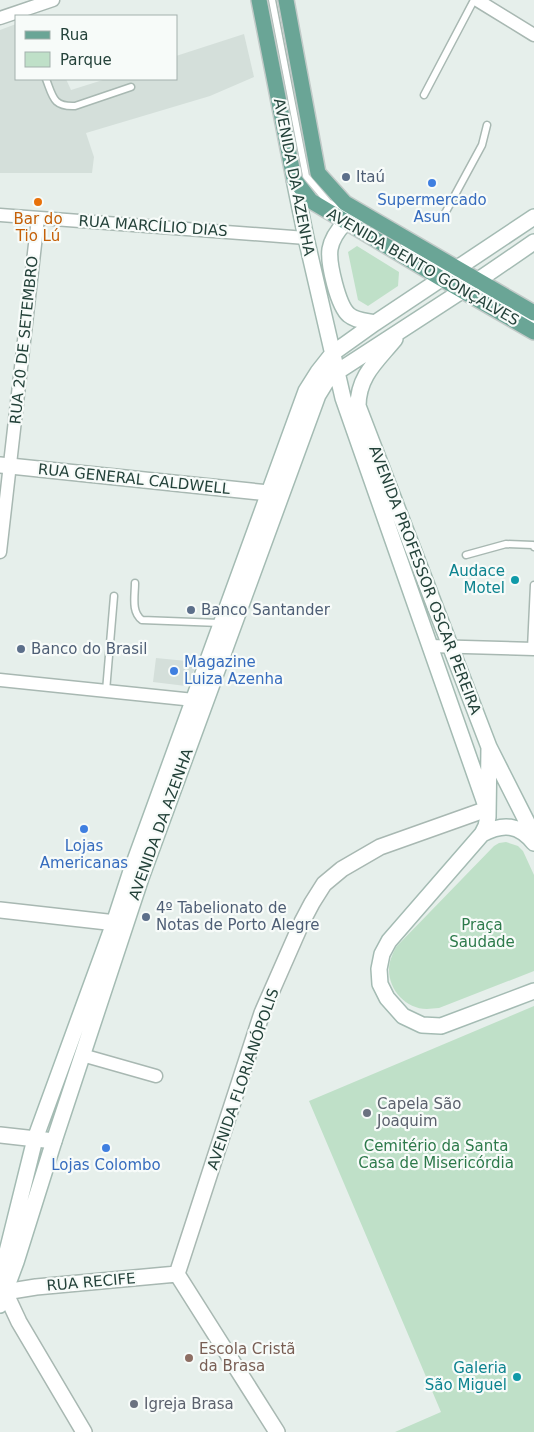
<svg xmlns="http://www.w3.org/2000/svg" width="534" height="1432" font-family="'DejaVu Sans',sans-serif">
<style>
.built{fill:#d4dfda}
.green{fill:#bfe0c8}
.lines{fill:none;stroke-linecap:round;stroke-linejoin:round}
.service-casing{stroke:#a8b8b2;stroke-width:9}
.minor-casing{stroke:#a8b8b2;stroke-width:15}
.tertiary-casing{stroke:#a8b8b2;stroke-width:18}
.secondary-casing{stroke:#a4bbb3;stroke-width:18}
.primary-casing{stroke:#c2cac8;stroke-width:18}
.service{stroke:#fff;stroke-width:6}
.minor{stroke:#fff;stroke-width:12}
.tertiary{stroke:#fff;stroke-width:15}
.secondary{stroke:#fff;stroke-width:15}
.primary{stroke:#6aa596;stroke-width:15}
.service-dot{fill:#5c6f8a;stroke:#f7fbf9;stroke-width:2}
.shop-dot{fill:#3f7fe0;stroke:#f7fbf9;stroke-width:2}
.food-dot{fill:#e8710a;stroke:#f7fbf9;stroke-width:2}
.culture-dot{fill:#0f9aa8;stroke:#f7fbf9;stroke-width:2}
.worship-dot{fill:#6b7280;stroke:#f7fbf9;stroke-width:2}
.education-dot{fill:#8d6e63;stroke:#f7fbf9;stroke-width:2}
.labels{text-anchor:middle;stroke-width:4.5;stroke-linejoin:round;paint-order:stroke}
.street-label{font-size:15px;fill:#24423a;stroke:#f7fbf9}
.service-label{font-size:15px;fill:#4e5e75;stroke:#f7fbf9;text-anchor:start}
.shop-label{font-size:15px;fill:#366cbe;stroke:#f7fbf9}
.food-label{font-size:15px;fill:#c56008;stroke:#f7fbf9}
.culture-label{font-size:15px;fill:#0d838f;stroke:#f7fbf9;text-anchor:end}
.park-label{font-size:15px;fill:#2d7a4b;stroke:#f7fbf9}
.worship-label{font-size:15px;fill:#5b616d;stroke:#f7fbf9;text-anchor:start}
.education-label{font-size:15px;fill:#785e54;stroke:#f7fbf9;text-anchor:start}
</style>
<rect width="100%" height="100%" fill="#e6efeb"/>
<path class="built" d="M16,24v55h50l5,11 35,-11h70v-23l68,-22 10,43 -44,19 -124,37 8,24 -2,16h-92v-143z
M156,658l41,4 -8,22 -3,2 -33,-4z"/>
<path class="green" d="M357,246l42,26 -1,14 -30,20 -10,-6 -10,-48z
M506,842l12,4 5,5 11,24v96l-95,37c-4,0 -9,1 -12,1 -21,0 -38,-19 -38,-39 0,-8 3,-15 7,-23l98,-101 5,-3z
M534,1006v426h-139l46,-20 -132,-311z"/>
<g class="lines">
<defs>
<path id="service" d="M272,0l34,176 22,26 32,19
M46,79c7,18 7,28 29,27l56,-19
M424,95l50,-95
M443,217l39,-72 5,-20
M403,247l131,75
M466,555l40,-11 27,1 1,2
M135,583c0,13 -4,29 7,37l78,3
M531,649l3,-64
M106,691l8,-95"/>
<path id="minor" d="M477,0l57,35
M0,18l53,-18
M0,215l306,23
M0,552l38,-334
M429,646l105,3
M0,680l194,20
M82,1055l74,21"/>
<path id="tertiary" d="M0,465l269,28
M0,910l125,14
M0,1135l54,6
M177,1274l85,-261 40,-91 10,-19 12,-19 18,-15 38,-22 107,-38
M177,1274l100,158
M2,1282l3,10 14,30 65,110
M5,1292l31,-5 141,-13"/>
<path id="secondary" d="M294,179l12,59 37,160 144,411
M345,223c-7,7 -13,15 -15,26 -2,14 8,57 19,66 7,6 18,6 26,8
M395,339c-18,22 -37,37 -37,67l131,341 45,89
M489,748l-1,69 -2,9 -4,8 -93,107 -7,13 -3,15 1,15 7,14 16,18 19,9 19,1 93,-35
M482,834c21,-11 37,-10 52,9
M0,1280l35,-141 79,-216 16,-49 176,-483 12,-19 15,-19 42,-30 159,-106
M0,1305l16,-43 38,-121 87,-263 177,-483 8,-13 11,-10 140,-91 57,-39"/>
<path id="primary" d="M259,0l35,179 17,22 131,78 92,53
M286,0l32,173 27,30 189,110"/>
</defs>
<use href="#service" class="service-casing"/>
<use href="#minor" class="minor-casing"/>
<use href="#tertiary" class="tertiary-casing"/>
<use href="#secondary" class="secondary-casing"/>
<use href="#primary" class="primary-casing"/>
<use href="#service" class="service"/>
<use href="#minor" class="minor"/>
<use href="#tertiary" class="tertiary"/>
<use href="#secondary" class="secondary"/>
<use href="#primary" class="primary"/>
</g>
<g class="service-dot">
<circle cx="346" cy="177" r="5"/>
<circle cx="191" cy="610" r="5"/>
<circle cx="21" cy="649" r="5"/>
<circle cx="146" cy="917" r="5"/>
</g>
<g class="shop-dot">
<circle cx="432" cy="183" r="5"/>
<circle cx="174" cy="671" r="5"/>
<circle cx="84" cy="829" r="5"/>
<circle cx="106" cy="1148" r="5"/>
</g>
<circle class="food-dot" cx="38" cy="202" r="5"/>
<g class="culture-dot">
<circle cx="515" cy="580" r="5"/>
<circle cx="517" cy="1377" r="5"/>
</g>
<g class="worship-dot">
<circle cx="367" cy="1113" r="5"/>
<circle cx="134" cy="1404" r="5"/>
</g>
<circle class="education-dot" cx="189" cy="1358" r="5"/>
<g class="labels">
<g class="street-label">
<text transform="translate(294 177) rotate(79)" y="5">AVENIDA DA AZENHA</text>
<text transform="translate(153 226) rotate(4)" y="5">RUA MARCÍLIO DIAS</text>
<text transform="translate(423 267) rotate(30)" y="5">AVENIDA BENTO GONÇALVES</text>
<text transform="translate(24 340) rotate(-84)" y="5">RUA 20 DE SETEMBRO</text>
<text transform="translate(134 479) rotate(6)" y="5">RUA GENERAL CALDWELL</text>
<text transform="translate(425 580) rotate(69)" y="5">AVENIDA PROFESSOR OSCAR PEREIRA</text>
<text transform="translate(161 824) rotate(-70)" y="5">AVENIDA DA AZENHA</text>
<text transform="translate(243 1079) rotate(-71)" y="5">AVENIDA FLORIANÓPOLIS</text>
<text transform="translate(91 1282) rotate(-5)" y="5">RUA RECIFE</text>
</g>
<g class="service-label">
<text x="356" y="182">Itaú</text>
<text x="201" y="615">Banco Santander</text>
<text x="31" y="654">Banco do Brasil</text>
<text x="156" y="913">4º Tabelionato de<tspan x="156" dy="17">Notas de Porto Alegre</tspan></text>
</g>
<g class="shop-label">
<text x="432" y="205">Supermercado<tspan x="432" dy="17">Asun</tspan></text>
<text x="184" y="667" text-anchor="start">Magazine<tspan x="184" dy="17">Luiza Azenha</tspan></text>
<text x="84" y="851">Lojas<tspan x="84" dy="17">Americanas</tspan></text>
<text x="106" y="1170">Lojas Colombo</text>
</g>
<g class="food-label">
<text x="38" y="224">Bar do<tspan x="38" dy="17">Tio Lú</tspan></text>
</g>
<g class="culture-label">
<text x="505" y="576">Audace<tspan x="505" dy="17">Motel</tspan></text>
<text x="507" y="1373">Galeria<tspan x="507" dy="17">São Miguel</tspan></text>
</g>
<g class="park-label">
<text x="482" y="930">Praça<tspan x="482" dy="17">Saudade</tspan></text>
<text x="436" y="1151">Cemitério da Santa<tspan x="436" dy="17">Casa de Misericórdia</tspan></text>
</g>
<g class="worship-label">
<text x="377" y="1109">Capela São<tspan x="377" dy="17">Joaquim</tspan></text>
<text x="144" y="1409">Igreja Brasa</text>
</g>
<g class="education-label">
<text x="199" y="1354">Escola Cristã<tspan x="199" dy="17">da Brasa</tspan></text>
</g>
</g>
<rect x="15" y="15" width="162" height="65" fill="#f7fbf9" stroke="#a3b1ad"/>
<rect x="25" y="31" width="25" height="8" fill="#6aa596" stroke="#a3b1ad"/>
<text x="60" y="40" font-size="15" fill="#24423a">Rua</text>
<rect x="25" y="52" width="25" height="15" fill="#bfe0c8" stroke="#a3b1ad"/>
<text x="60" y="65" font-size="15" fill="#24423a">Parque</text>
</svg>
